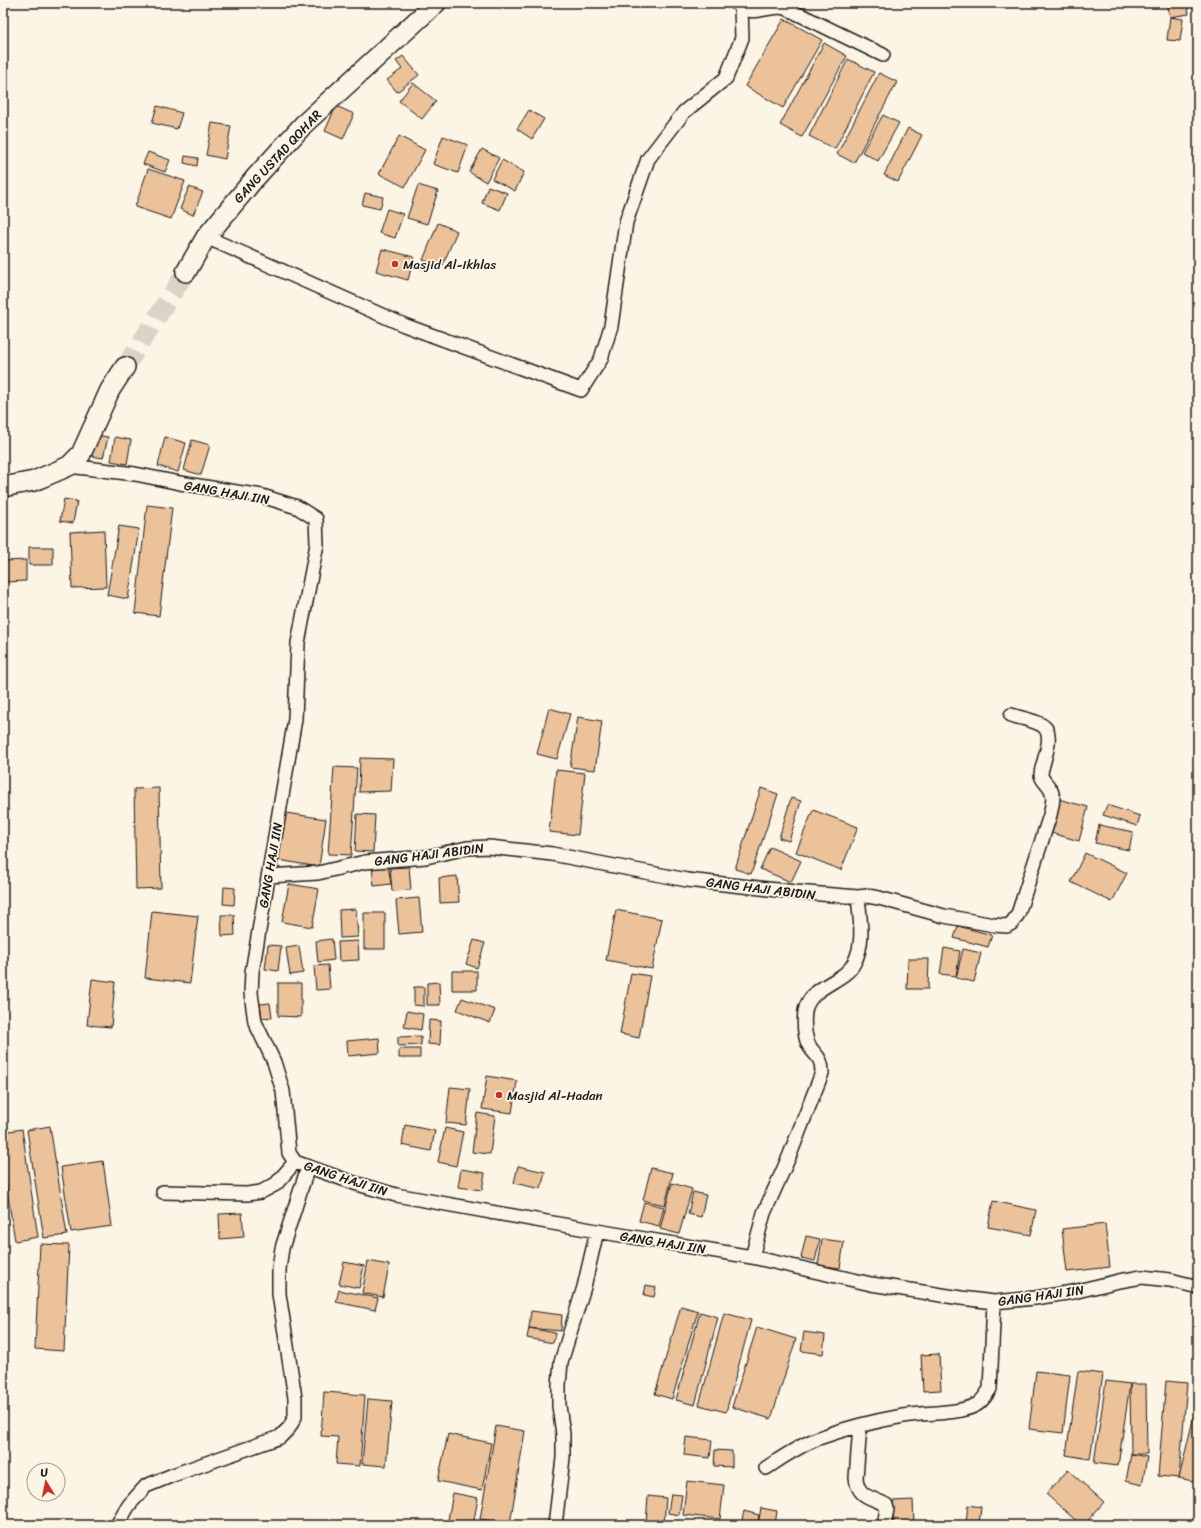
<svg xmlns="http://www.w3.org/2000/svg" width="1201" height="1528" font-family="Sriracha,sans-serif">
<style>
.building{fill:#ecc29b;stroke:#1c1c1c}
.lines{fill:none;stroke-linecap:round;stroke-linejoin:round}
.secondary-tunnel{stroke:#dad4c7;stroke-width:19;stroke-dasharray:19 10;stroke-linecap:butt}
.street-casing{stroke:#1c1c1c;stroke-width:16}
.secondary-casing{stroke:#1c1c1c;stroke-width:22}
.street{stroke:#fcf5e5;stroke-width:13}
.secondary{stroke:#fcf5e5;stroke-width:19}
.poi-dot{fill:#c8321e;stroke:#fcf5e5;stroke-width:1.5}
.labels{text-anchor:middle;stroke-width:3.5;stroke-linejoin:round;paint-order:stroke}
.street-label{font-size:13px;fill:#1c1c1c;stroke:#fcf5e5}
.poi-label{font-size:13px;fill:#1c1c1c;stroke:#fcf5e5;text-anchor:start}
</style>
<rect width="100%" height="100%" fill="#fcf5e5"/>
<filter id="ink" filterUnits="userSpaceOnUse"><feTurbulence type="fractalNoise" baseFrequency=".025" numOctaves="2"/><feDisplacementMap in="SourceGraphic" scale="8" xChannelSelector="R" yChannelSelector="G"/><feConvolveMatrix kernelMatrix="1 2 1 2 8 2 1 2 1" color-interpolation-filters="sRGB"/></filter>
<g filter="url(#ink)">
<path class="building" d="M1167,3h20l2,11 -19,3z
M1170,17l13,2 -3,22 -13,-1z
M784,19l38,21 -39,68 -38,-22z
M824,43l23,13 -45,81 -22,-12z
M403,56l16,19 -22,17 -10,-12 15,-11 -6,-8z
M848,59l26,13 -39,77 -26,-13z
M879,73l18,9 -43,81 -17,-9z
M413,83l23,18 -14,18 -23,-18z
M157,106l25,7 -5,16 -25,-6z
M336,106l18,8 -11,25 -18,-8z
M529,110l15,9 -12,20 -15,-10z
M883,115l16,8 -21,38 -16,-9z
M212,123l19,3 -6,33 -19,-4z
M908,128l14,7 -24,47 -14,-7z
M399,136l26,14 -20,37 -26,-13z
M443,136l25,9 -10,28 -25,-9z
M482,149l17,9 -13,24 -17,-10z
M148,152l22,8 -5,12 -22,-8z
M185,156l13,2 -1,8 -13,-3z
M502,160l22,12 -9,19 -23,-12z
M148,169l37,12 -14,38 -36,-12z
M418,185l20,6 -11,33 -20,-6z
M488,186l19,7 -7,17 -18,-7z
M189,187l14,5 -10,23 -13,-6z
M365,193l18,4 -3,12 -18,-4z
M387,209l16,5 -8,24 -16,-5z
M438,223l19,8 -15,36 -19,-7z
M382,249l32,8 -6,23 -32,-9z
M95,435l13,2 -5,21 -12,-2z
M115,437l16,3 -4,24 -16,-3z
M165,437l21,6 -8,29 -20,-6z
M192,440l18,5 -9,30 -17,-5z
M64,499l13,2 -4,22 -13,-2z
M147,505l25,3 -13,108 -24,-3z
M119,526l20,3 -11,70 -21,-4z
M104,530l2,57 -34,1 -2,-56z
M29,547h24v18h-24z
M26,560v21l-20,1 -1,-21z
M549,708l21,6 -13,45 -20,-5z
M578,717l24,4 -7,49 -25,-3z
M360,758l33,1 -2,32 -32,1z
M334,767l23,1 -6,87 -23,-1z
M556,770l29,3 -7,62 -29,-3z
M159,788l2,100 -25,1 -2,-100z
M761,788l17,6 -27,80 -16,-5z
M791,798l10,3 -12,40 -10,-3z
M1058,799l30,8 -9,34 -31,-9z
M1107,805l33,11 -3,10 -34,-11z
M813,810l45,17 -17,43 -45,-18z
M286,813l40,6 -7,48 -41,-7z
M357,814l18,1 -2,37 -18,-1z
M1099,825l34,7 -4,18 -34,-7z
M770,847l31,14 -10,21 -31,-13z
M1085,853l42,20 -15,29 -41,-20z
M388,865l3,19 -17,2 -2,-19z
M409,867l2,23 -19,1 -2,-23z
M457,876l2,26 -19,1 -1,-25z
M289,884l30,5 -7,38 -30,-5z
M224,887l11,1 -1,17 -11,-1z
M419,898l3,34 -23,2 -3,-34z
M356,909l2,28 -18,1 -1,-28z
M616,910l46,9 -10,50 -46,-9z
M152,911l46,5 -8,67 -45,-5z
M364,913h21v36h-21z
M221,915h13l1,20 -13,1z
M958,926l34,9 -4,12 -34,-9z
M332,939l2,21 -16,2 -2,-21z
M474,940l11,3 -8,25 -11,-4z
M358,941l1,19 -20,1 -1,-19z
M268,945l13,1 -3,25 -13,-2z
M299,946l4,27 -13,2 -4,-27z
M944,948l16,3 -4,25 -16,-2z
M963,949l18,4 -7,29 -18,-4z
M908,959h21l-1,30h-21z
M328,965l2,24 -14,1 -2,-24z
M452,971h25v19h-25z
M631,973l19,3 -11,62 -19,-4z
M92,979l23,3 -4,45 -24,-2z
M439,982l1,23h-13v-22z
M278,983h23v34l-23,-1z
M414,987h10v19l-10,-1z
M462,998l33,12 -5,13 -33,-13z
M270,1003l2,14 -10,1 -2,-14z
M407,1011l16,3 -2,16 -17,-3z
M429,1020l12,1 -1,24 -12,-1z
M421,1036v9l-23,1v-9z
M379,1038l1,15 -32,3 -1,-15z
M399,1049h21v9h-21z
M487,1076l30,5 -5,32 -30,-4z
M450,1087l20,2 -4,36 -20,-2z
M477,1113l18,3 -5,38 -18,-2z
M405,1125l30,6 -4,20 -29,-6z
M50,1126l17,109 -23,3 -17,-108z
M445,1128l18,4 -7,34 -18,-4z
M22,1129l16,108 -23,4 -12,-77v-32z
M103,1161l9,65 -41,6 -10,-65z
M518,1166l27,6 -4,17 -27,-6z
M651,1168l22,5 -8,32 -22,-5z
M461,1169l24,4 -3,17 -24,-3z
M672,1183l20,6 -13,45 -19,-5z
M693,1192l13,3 -5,22 -13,-3z
M993,1201l43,9 -5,25 -43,-8z
M644,1202l20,5 -5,19 -20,-5z
M242,1213l2,24 -24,2 -1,-25z
M1105,1224l5,43 -43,5 -5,-43z
M806,1236l14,3 -5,22 -14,-3z
M822,1239l22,3 -4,26 -22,-3z
M40,1244l29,1 -5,106 -29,-2z
M368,1261l21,4 -6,32 -21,-4z
M344,1262l20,4 -5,22 -20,-4z
M646,1285l10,2 -2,10 -10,-2z
M339,1290l39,8 -3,12 -39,-8z
M681,1306l17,5 -26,88 -17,-5z
M531,1311l31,4 -1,16 -32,-3z
M700,1312l18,5 -23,88 -19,-5z
M724,1313l27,7 -25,92 -27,-7z
M757,1327l39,12 -25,80 -39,-12z
M529,1328l26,5 -2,10 -26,-5z
M804,1332l21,3 -2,19 -22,-3z
M939,1354l2,36 -18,1 -2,-36z
M1036,1371l34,4 -7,58 -34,-4z
M1078,1371l25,3 -13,85 -24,-4z
M1106,1381l24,3 -12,82 -24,-3z
M1166,1381l21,2 -8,95 -21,-2z
M1130,1384h16l1,70h-16z
M324,1392l41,3 -5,71 -24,-2 2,-27 -17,-1z
M368,1399l24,2 -6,65 -24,-2z
M1198,1399v79l-1,4 -18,-4z
M496,1426l29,5 -15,93 -30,-5z
M448,1434l43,9 -9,47 -44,-9z
M686,1437l26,3 -2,18 -26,-3z
M715,1450l17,1v16l-18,-1z
M1131,1454l16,3 -5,28 -16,-4z
M1068,1470l36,32 -20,23h-3l-35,-31z
M687,1481l37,4 -4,34 -37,-4z
M453,1493l25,5 -5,27h-26z
M671,1494l11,1 -3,20 -11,-2z
M648,1496l18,2 -2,26 -18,-2z
M913,1500l1,25h-20l-1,-24z
M968,1505l13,2 -2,18 -13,-2z
M761,1508l16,3 -2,14h-17z
M744,1511l15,4 -2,10h-16z
M863,1521l14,3v1h-15z"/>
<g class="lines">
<path class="secondary-tunnel" d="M125,367l61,-95"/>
<defs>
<path id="street" d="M736,3c18,17 31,0 50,5l97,47
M206,237l198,88 177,65 20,-31 10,-33 15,-104 22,-63 36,-47 42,-34 16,-40 -1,-30
M69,466l66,8 45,9 82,13 35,11 19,12 1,25 -19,99 -3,76 -43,253 -1,21 4,29 19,40 9,29 6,62 6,9 59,21 42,12 201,36 155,26 119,27 90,14 33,4 41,-4 38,-6 46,-11 23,-4 28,3 28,7
M268,876l50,-3 47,-11 61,-5 41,-9 22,-1 63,7 135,26 109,12 62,5c2,22 7,46 -4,66 -10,20 -44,22 -49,48 -1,9 -1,21 2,30 5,15 15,12 15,32l-33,84 -25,56 -12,44
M858,897l9,-1 12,2 65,18 50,9 13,1 5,-3 6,-9 32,-99c2,-10 6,-20 -2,-29 -3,-4 -6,-6 -7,-11 0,-6 3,-12 4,-18 11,-36 -5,-33 -34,-42
M163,1192l84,2 14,-2 15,-8 19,-22
M860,1426l-4,52c2,20 16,19 30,27l1,4 -3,16
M766,1468c17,-11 34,-23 53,-30 27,-10 56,-17 84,-22 22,-4 53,-1 73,-11 6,-3 10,-10 14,-16l4,-87
M117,1525l12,-20 17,-19 27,-11 107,-38 9,-9 6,-11v-19l-16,-104v-25l3,-21 26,-81
M555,1525l8,-67v-24l-4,-28v-21l2,-23 23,-75 13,-56"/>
<path id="secondary" d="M186,272l20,-35 49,-59 49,-54 132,-121
M3,487l31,-6 35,-15 12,-12 29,-64 15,-23"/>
</defs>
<use href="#street" class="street-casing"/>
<use href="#secondary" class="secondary-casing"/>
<use href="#street" class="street"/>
<use href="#secondary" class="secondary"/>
</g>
</g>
<g class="poi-dot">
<circle cx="395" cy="264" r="4"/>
<circle cx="499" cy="1095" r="4"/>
</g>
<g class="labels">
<g class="street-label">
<text transform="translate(277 156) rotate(-47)" y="5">GANG USTAD QOHAR</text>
<text transform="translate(227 492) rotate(10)" y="5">GANG HAJI IIN</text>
<text transform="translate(429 854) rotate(-7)" y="5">GANG HAJI ABIDIN</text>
<text transform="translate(270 865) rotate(-80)" y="5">GANG HAJI IIN</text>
<text transform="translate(761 888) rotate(7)" y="5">GANG HAJI ABIDIN</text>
<text transform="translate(346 1178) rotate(18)" y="5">GANG HAJI IIN</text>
<text transform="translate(663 1242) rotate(9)" y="5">GANG HAJI IIN</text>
<text transform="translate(1041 1295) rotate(-8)" y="5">GANG HAJI IIN</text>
</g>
<g class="poi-label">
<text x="403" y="269">Masjid Al-Ikhlas</text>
<text x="507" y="1100">Masjid Al-Hadan</text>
</g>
</g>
<rect width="1201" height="1528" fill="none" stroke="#fcf5e5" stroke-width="16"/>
<rect x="8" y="8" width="1185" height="1512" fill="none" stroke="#1c1c1c" stroke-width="1.5" filter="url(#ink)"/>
<g transform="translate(46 1482) rotate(350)"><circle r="19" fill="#fcf5e5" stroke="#a29e95"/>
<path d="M0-3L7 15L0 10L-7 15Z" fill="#c8321e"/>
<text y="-6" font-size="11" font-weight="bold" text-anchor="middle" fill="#1c1c1c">U</text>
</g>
</svg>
